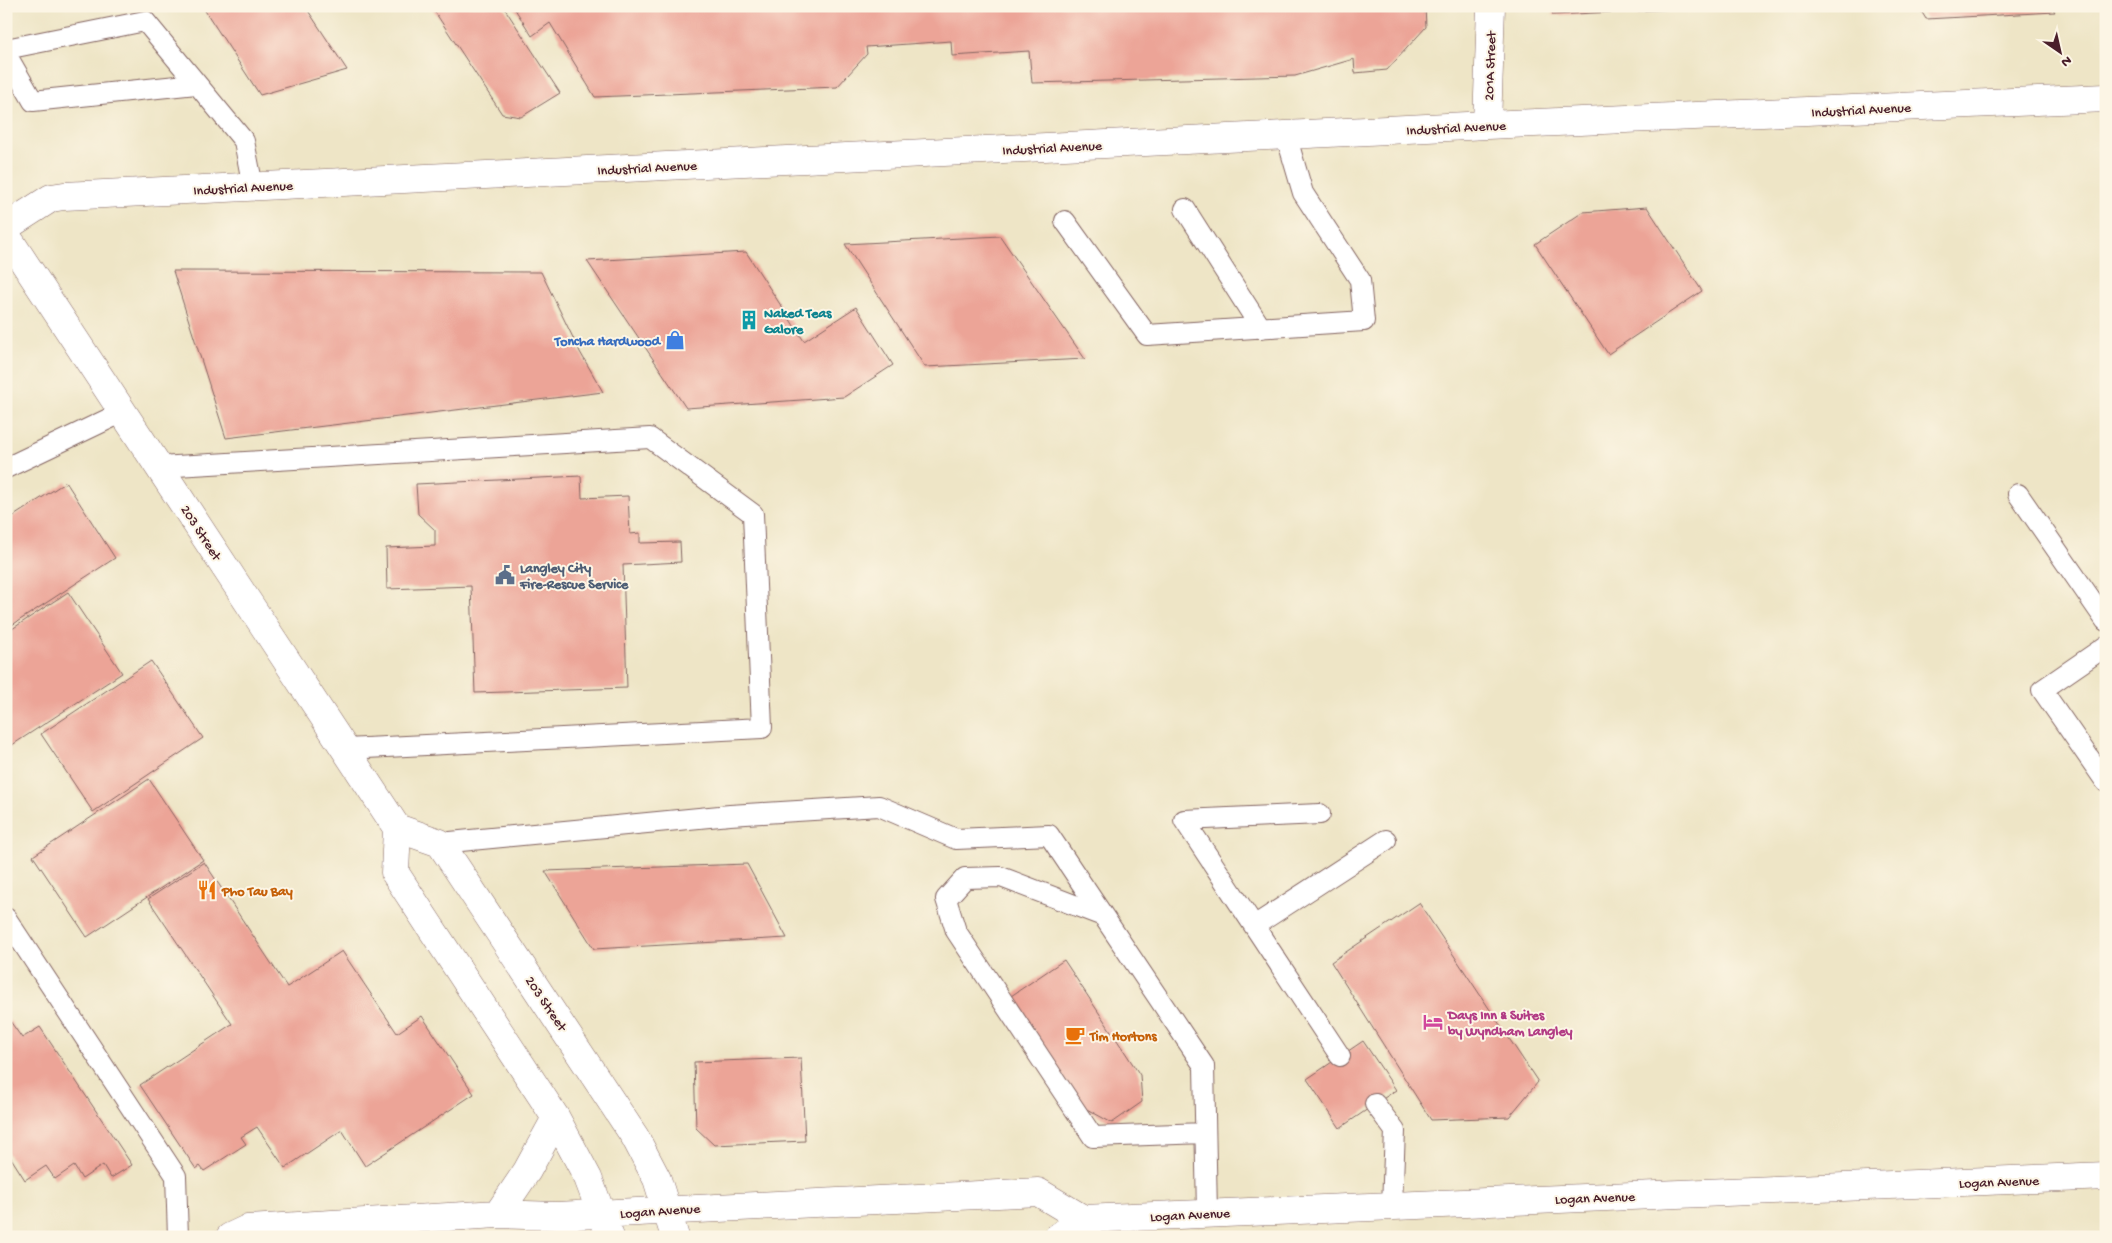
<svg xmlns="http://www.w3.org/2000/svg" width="2112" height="1243" font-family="'Gochi Hand',sans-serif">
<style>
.building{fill:#eca497}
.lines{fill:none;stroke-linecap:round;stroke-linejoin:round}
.service-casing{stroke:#836461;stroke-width:22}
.tertiary-casing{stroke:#836461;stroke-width:29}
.secondary-casing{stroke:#836461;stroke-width:29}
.service{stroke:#fff;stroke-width:20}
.tertiary{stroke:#fff;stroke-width:28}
.secondary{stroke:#fff;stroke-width:28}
.labels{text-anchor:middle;stroke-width:4;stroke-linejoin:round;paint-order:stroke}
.street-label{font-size:14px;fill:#4a1f2b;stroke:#fcf5e5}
.culture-label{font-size:14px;font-weight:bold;fill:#0d838f;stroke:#fcf5e5;text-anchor:start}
.shop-label{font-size:14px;font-weight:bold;fill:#366cbe;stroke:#fcf5e5;text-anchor:end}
.service-label{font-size:14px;font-weight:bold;fill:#4e5e75;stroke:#fcf5e5;text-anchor:start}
.food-label{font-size:14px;font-weight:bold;fill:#c56008;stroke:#fcf5e5;text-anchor:start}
.hotel-label{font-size:14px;font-weight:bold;fill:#b23c85;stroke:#fcf5e5;text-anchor:start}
</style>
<rect width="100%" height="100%" fill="#fcf5e5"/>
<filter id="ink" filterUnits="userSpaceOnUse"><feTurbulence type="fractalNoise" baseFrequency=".02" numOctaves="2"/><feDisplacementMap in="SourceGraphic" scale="10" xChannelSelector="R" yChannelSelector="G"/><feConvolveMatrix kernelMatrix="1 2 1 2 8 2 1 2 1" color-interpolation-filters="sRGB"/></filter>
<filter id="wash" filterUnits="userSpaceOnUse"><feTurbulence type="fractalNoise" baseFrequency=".0096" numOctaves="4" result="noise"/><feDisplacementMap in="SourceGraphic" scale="20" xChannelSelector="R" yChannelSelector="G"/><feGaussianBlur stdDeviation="1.12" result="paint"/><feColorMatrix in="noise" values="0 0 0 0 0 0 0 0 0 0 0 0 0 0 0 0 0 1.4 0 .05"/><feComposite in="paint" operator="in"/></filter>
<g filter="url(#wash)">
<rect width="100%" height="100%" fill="#eee5c6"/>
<g id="blocks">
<path class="building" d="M202,6h103l42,64 -87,25z
M431,6h72l57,87 -39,24 -19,-3z
M513,6h912l1,21 -39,43 -32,3 -1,-14 -59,17 -263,7 -3,-32 -77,5 -1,-15 -85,6 1,7 -30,33 -242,10 -45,-74 -18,13z
M1552,6h147v2l-146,7z
M1918,6h133l4,6 -129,7z
M1647,207l55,84 -94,63 -73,-110 48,-32z
M1000,236l85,123 -160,8 -80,-123z
M746,252l58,89 52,-34 37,58 -49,32 -158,11 -99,-147z
M173,271l368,1 39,80 23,40 -377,46z
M581,476l1,22 46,-2 2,38 10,-1v10l40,-1 1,20 -58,3 4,123 -152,5 -4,-107 -84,3 -1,-41 49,-2v-16l-17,-16 -2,-30z
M66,482l49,76 -109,71v-108z
M68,592l54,81 -116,76v-116z
M151,661l52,77 -110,74 -52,-78z
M149,779l54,81 -116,77 -54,-81z
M204,862l83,125 55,-36 55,82 25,-17 52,78 -109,72 -23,-36 -57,38 -28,-41 -16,10 5,7 -42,27 -4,-5 -4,3 -56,-84 92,-61 -84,-125z
M747,864l40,74 -193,11 -49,-78z
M1419,903l119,179 -29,35 -78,3 -100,-158z
M1064,960l76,115 2,27 -30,21 -29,-16 -72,-111z
M10,1021l12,17 18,-11 92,138 -21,13 -8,-13 -21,14 -8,-13 -19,13 -9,-13 -21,14 -19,-30v-126z
M1363,1041l33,49 -56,38 -33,-49z
M801,1058l4,83 -91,4 -18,-17 -2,-66z"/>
</g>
</g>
<g filter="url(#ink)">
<use href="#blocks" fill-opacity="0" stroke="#836461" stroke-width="1"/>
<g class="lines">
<defs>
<path id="service" d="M6,49l139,-28 99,120 9,46
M6,54l27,47 163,-17
M1185,209l76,119
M1065,221l82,114 217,-14 -4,-41 -57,-87 -17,-58
M159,467l491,-29 103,76 9,214 -416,21
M6,468l117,-56
M2018,494l88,127
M2106,646l-64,44 64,92
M1320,814l-136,6 156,236
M440,843l290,-28 149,-9 77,33 93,-4 155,231 3,147
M1103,916l-102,-39 -36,1 -19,21 10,32 137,206 112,-4
M6,918l170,258 2,61
M1254,926l132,-86
M1375,1104l20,27 -3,74"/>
<path id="tertiary" d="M1487,125l4,-119
M6,227l45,-29 13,-2 1423,-71 619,-27"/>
<path id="secondary" d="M6,235l391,593 -2,45 161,245 32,60 22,59
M397,828l43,15 195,294 22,42 18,58
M498,1214l29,-43 29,-53
M230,1237l17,-8 251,-15 59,2 481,-24 45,27
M1058,1237l25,-18 1023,-43"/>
</defs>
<use href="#service" class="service-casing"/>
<use href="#tertiary" class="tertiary-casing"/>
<use href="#secondary" class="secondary-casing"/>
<use href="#service" class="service"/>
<use href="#tertiary" class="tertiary"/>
<use href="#secondary" class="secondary"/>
</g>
</g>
<defs>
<symbol id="building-bare" viewBox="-9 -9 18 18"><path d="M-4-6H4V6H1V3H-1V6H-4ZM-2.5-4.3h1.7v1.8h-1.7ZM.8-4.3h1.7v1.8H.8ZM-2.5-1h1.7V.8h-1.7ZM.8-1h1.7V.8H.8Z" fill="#0f9aa8" stroke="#fcf5e5" stroke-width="2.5" paint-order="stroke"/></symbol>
<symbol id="shop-bare" viewBox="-9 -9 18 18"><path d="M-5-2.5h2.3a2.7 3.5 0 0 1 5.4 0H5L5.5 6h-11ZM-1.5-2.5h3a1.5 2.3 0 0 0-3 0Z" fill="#3f7fe0" stroke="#fcf5e5" stroke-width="2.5" paint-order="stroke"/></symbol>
<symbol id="civic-bare" viewBox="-9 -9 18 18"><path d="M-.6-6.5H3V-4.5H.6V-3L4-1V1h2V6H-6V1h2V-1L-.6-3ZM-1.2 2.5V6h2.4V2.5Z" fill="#5c6f8a" stroke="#fcf5e5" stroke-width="2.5" paint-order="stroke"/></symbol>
<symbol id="restaurant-bare" viewBox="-9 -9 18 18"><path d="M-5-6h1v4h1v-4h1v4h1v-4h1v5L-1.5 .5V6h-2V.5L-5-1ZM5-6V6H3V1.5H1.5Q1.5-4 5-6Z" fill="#e8710a" stroke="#fcf5e5" stroke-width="2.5" paint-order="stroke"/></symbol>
<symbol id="hotel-bare" viewBox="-9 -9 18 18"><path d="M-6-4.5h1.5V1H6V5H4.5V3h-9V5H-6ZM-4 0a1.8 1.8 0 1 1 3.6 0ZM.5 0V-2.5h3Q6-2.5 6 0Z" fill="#d1479c" stroke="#fcf5e5" stroke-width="2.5" paint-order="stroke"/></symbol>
<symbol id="cafe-bare" viewBox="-9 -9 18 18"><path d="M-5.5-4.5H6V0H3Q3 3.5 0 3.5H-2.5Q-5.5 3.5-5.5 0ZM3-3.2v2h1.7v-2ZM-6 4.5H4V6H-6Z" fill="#e8710a" stroke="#fcf5e5" stroke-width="2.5" paint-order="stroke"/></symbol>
</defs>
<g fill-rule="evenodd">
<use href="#building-bare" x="735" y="306" width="28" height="28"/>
<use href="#shop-bare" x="661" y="326" width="28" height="28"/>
<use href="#civic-bare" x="491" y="561" width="28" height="28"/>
<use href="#restaurant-bare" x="193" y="876" width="28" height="28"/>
<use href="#hotel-bare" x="1419" y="1008" width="28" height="28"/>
<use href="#cafe-bare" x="1061" y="1021" width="28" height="28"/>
</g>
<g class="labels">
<g class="street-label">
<text transform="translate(1489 66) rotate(-88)" y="5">201A Street</text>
<text transform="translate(1861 109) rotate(-3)" y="5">Industrial Avenue</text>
<text transform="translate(1456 127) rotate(-3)" y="5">Industrial Avenue</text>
<text transform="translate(1052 147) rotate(-3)" y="5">Industrial Avenue</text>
<text transform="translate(647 167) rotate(-3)" y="5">Industrial Avenue</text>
<text transform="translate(243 187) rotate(-3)" y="5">Industrial Avenue</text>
<text transform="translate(202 532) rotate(57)" y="5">203 Street</text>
<text transform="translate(547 1003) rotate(56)" y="5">203 Street</text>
<text transform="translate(1999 1181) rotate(-2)" y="5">Logan Avenue</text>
<text transform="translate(1595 1197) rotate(-2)" y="5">Logan Avenue</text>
<text transform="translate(660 1210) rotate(-4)" y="5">Logan Avenue</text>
<text transform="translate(1190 1214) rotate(-3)" y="5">Logan Avenue</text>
</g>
<g class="culture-label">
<text x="764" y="317">Naked Teas<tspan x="764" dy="16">Galore</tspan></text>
</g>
<g class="shop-label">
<text x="660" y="345">Toncha Hardwood</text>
</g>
<g class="service-label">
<text x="520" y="572">Langley City<tspan x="520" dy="16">Fire-Rescue Service</tspan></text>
</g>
<g class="food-label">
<text x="222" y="895">Pho Tau Bay</text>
<text x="1090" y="1040">Tim Hortons</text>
</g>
<g class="hotel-label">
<text x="1448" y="1019">Days Inn &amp; Suites<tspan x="1448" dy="16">by Wyndham Langley</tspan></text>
</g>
</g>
<rect width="2112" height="1243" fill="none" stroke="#fcf5e5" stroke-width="25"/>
<g transform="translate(2060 52) rotate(146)" stroke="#fcf5e5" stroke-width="4" paint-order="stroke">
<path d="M0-4L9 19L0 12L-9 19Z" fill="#4a1f2b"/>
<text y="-8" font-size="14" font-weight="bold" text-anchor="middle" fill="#4a1f2b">N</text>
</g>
</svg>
